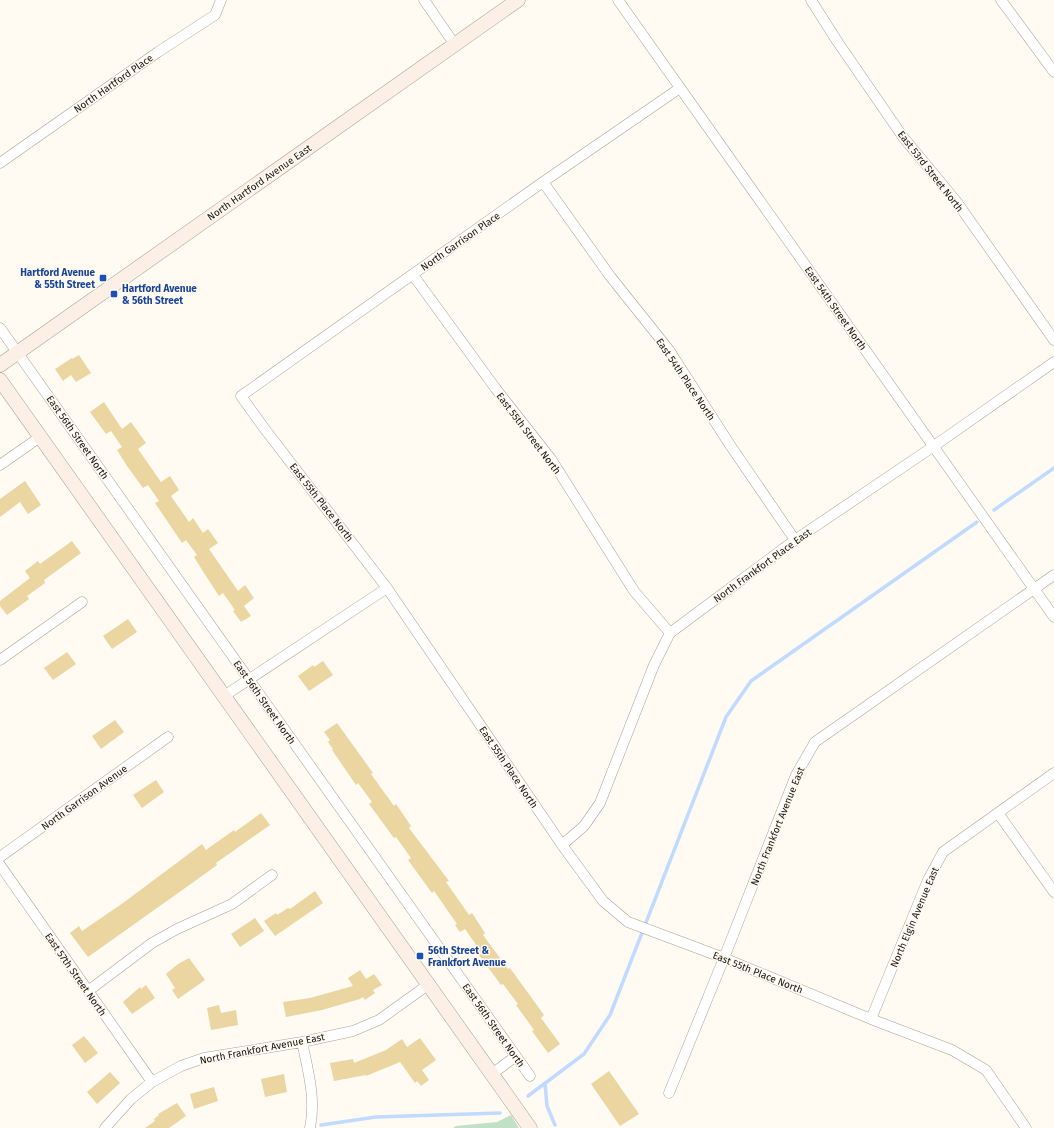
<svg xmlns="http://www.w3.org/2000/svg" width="1054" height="1128" font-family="'Fira Sans',sans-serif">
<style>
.green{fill:#c0e1c5}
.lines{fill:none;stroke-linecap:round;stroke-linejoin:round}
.stream{stroke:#c1daff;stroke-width:3.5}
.building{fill:#ebd5a1}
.street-casing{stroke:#a8a294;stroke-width:11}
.secondary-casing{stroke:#a8a294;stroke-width:15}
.street{stroke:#fff;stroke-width:10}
.secondary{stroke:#fcf0e6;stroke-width:14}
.transit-dot{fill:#1a4fb4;stroke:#fffbf2;stroke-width:1.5}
.labels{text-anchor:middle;stroke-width:3;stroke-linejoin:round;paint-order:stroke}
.street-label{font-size:10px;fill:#15130e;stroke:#fffbf2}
.transit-label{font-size:10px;font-weight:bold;fill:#164399;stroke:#fffbf2;text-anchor:start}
</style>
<rect width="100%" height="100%" fill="#fffbf2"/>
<path class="green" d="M511,1115l8,13h-66l3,-2 41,-4z"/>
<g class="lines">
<path class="stream" d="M994,510l60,-42
M545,1083l2,23 8,19
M528,1096l56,-42 26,-39 116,-298 25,-36 226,-159
M321,1125l55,-8 124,-4"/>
</g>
<path class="building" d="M79,355l12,18 -15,9 -5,-7 -8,6 -8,-12 17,-11v1z
M104,402l18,27 9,-7 15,21 -8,6 23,33 9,-6 9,14 -8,6 18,26 4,-4 10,15 5,-4 10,14 -9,6 29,42 7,-6 9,13 -10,8 7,10 -10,6 -8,-11 2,-1 -12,-17 -4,3 -15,-23 -10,-16 3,-2 -11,-15 -4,3 -27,-40 4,-2 -11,-16 -5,3 -16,-22 -10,-16 5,-3 -11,-16 -5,3 -16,-22z
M25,481l16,24 -13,9 -8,-12 -20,15v-18z
M72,541l9,12 -37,27 1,3 -18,13 2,3 -22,16 -7,-9v-5l30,-23 -5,-7 13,-10 2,3z
M128,619l9,13 -25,17 -9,-13z
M67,652l9,12 -23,16 -9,-12z
M323,661l10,14 -24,16 -11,-15 15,-11 1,2z
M115,720l9,12 -23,17 -9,-13z
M337,723l36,50 -2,1 23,32 2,-2 15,22 -2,2 40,53 -3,1 23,33 3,-2 13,20 -2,2 25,34 2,-1 34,47 -3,3 19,26 -12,9 -16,-22 2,-1 -18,-25 2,-1 -15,-20 -2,1 -25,-34 3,-2 -14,-20 -5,3 -5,-7 2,-1 -23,-33 -2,2 -24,-33 3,-2 -15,-21 -2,1 -25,-34 3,-2 -14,-19 -2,2 -24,-35 1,-1 -5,-7 2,-2 -6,-8z
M156,780l8,12 -22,16 -9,-13z
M261,813l9,12 -54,38 1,2 -22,16 -107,76 -18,-24 9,-7 3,5 41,-28 79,-59 4,6 28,-20 1,2z
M315,891l8,12 -48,33 -11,-15 12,-8 1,2 11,-7 2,1z
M255,918l9,13 -24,16 -9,-13z
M189,958l16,22 -27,19 -6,-9 3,-2 -9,-14 12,-10z
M360,970l6,9 8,-5 8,11 -9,5 2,3 -10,7 -2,-3 -3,2 -38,11 -36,7 -3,-15 27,-4 43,-12 -5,-8z
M146,985l9,13 -23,16 -9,-12 17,-15 1,2z
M219,1005l2,8 15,-3 2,15 -27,5 -4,-22z
M84,1036l14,17 -13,10 -13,-18z
M420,1038l16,22 -14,10 7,10 -8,6 -4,-5 -2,2 -15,-21 -34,14v-1l-32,6 -4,-18 23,-4 1,4 32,-13 16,-11 5,8z
M609,1071l30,43 -19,12 -29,-42z
M110,1072l10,11 -23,21 -10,-12z
M284,1074l3,18 -22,5 -4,-18z
M214,1087l4,14 -24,8 -4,-15z
M177,1103l9,13 -17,12h-24l10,-7 -1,-2 5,-4 -1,-1z"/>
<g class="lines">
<defs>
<path id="street" d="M424,0l31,45
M618,0l436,617
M811,0l26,41 66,96 53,64 98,139
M1001,0l53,72
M680,88l-137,94 -302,214 23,32 123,160 175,257 41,56 25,21 96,36 147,61 81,31 34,20 40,58
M0,163l158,-111 57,-37 6,-15
M543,182l67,94 59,74 61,95 65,95
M413,275l83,114 55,70 83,132 36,42
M0,328l530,748
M0,465l40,-28
M0,660l82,-58
M224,696l163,-108
M998,813l56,79
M562,845l22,-19 16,-23 54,-138 16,-32 125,-93 139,-94 120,-84
M0,857l168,-120
M0,865l152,217
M88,991l64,-48 25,-14 55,-25 40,-29
M871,1019l57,-139 15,-28 111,-79
M302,1042c6,29 14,56 8,86
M492,1074l24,-18
M669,1093l55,-135 72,-183 19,-33 239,-167
M105,1128l26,-29 21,-17 29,-16 23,-8 98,-16 51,-11 26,-11 50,-36"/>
<path id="secondary" d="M0,365l518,-365
M0,380l530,748"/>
</defs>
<use href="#street" class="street-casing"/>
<use href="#secondary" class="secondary-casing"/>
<use href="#street" class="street"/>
<use href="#secondary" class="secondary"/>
</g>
<g class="transit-dot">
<rect x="99" y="274" width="8" height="8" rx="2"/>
<rect x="110" y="290" width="8" height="8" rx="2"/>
<rect x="416" y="952" width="8" height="8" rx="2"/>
</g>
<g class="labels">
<g class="street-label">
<text transform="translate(113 83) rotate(-35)" y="4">North Hartford Place</text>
<text transform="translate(931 171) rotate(52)" y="4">East 53rd Street North</text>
<text transform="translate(259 182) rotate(-35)" y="4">North Hartford Avenue East</text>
<text transform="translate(460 241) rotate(-35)" y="4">North Garrison Place</text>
<text transform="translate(836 308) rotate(55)" y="4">East 54th Street North</text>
<text transform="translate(686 379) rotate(56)" y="4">East 54th Place North</text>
<text transform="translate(529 433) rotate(53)" y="4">East 55th Street North</text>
<text transform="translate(78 437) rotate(55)" y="4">East 56th Street North</text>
<text transform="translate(322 502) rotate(52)" y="4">East 55th Place North</text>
<text transform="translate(762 565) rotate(-36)" y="4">North Frankfort Place East</text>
<text transform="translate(265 702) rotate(55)" y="4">East 56th Street North</text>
<text transform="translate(509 767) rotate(56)" y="4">East 55th Place North</text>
<text transform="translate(84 797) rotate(-36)" y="4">North Garrison Avenue</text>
<text transform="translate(777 826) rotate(-68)" y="4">North Frankfort Avenue East</text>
<text transform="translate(914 917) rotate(-67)" y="4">North Elgin Avenue East</text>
<text transform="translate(758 972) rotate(22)" y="4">East 55th Place North</text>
<text transform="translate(76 974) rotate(55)" y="4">East 57th Street North</text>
<text transform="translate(494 1025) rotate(55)" y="4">East 56th Street North</text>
<text transform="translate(262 1048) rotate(-11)" y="4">North Frankfort Avenue East</text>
</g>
<g class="transit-label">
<text x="95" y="276" text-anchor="end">Hartford Avenue<tspan x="95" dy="12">&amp; 55th Street</tspan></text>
<text x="122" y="292">Hartford Avenue<tspan x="122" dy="12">&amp; 56th Street</tspan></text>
<text x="428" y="954">56th Street &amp;<tspan x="428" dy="12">Frankfort Avenue</tspan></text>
</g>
</g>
</svg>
